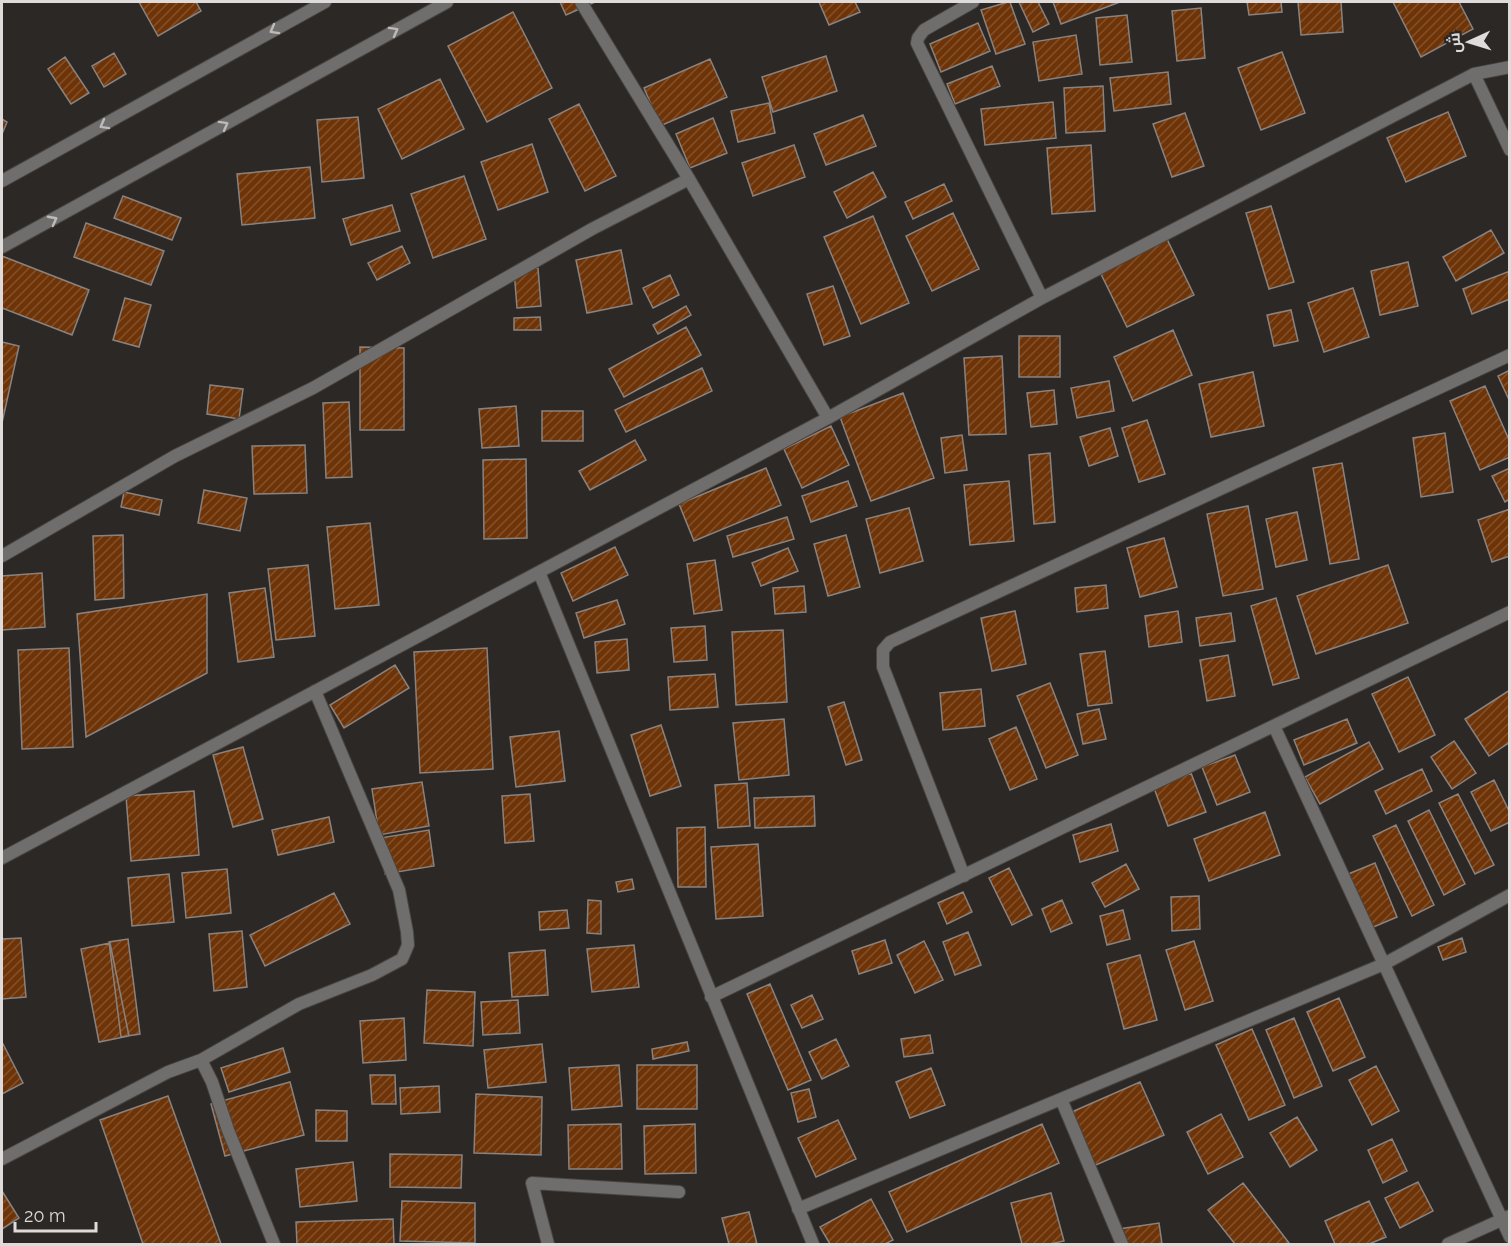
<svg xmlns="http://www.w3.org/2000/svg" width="1511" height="1246" font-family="Raleway,Cairo,sans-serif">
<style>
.building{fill:url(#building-hatch);stroke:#898380;stroke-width:1.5}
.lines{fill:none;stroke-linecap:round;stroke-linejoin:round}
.minor-casing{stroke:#484542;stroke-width:14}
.tertiary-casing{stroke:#484542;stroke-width:14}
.minor{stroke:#706e6c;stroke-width:12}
.tertiary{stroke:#706e6c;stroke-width:12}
.oneway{stroke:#bdbab9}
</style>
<defs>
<pattern id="building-hatch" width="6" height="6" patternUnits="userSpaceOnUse" patternTransform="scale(1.5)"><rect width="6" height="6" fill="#6e3407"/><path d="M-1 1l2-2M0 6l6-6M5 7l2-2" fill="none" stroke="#82512b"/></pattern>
</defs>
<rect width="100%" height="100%" fill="#2c2825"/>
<path class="building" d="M139,2h57l5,9 -43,25z
M560,2h35l-29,13z
M819,2h36l5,10 -31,13z
M1008,2h2l15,42 -29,10 -15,-44z
M1019,2h19l11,22 -16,8z
M1053,2h67l-59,22z
M1247,2h34l1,10 -33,3z
M1298,2h43l2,30 -42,3z
M1393,2h66l14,27 -52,28z
M1201,8l4,50 -28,3 -5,-50z
M513,12l39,76 -65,34 -39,-76z
M1127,15l5,47 -32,3 -4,-47z
M978,23l12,28 -49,21 -11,-28z
M1076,35l6,39 -43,7 -6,-39z
M1282,52l23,61 -44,17 -23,-62z
M114,53l12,21 -22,13 -12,-21z
M826,56l11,35 -64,21 -11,-35z
M65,57l24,36 -18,11 -23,-35z
M710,59l17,38 -67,29 -16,-38z
M992,66l8,20 -45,18 -8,-20z
M1168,72l3,32 -57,7 -4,-33z
M440,79l24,50 -62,30 -24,-50z
M1103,86l2,45 -39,2 -2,-45z
M1053,102l3,36 -71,7 -4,-36z
M769,103l6,30 -37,9 -7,-31z
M579,104l37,72 -31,15 -36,-72z
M1448,112l18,44 -60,26 -19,-44z
M1185,113l19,53 -32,11 -19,-53z
M863,115l13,31 -50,19 -12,-31z
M358,117l6,61 -42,4 -5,-62z
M713,118l14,35 -37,15 -14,-34z
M2,119l5,3 -5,12z
M532,144l16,48 -50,18 -17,-48z
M794,145l11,32 -52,19 -11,-33z
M1091,145l4,66 -43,3 -5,-66z
M310,167l5,51 -73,7 -5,-51z
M873,172l13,25 -39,21 -13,-26z
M464,176l22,63 -53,19 -22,-64z
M944,184l8,17 -39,18 -8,-17z
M123,196l58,22 -9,22 -58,-22z
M392,205l8,26 -49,14 -8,-26z
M1271,206l23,76 -25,7 -23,-76z
M953,213l26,56 -47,22 -26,-55z
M873,216l36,87 -48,21 -37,-87z
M86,223l78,28 -13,34 -77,-28z
M1491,230l13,23 -48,28 -13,-24z
M1167,239l27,56 -67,32 -27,-55z
M402,246l8,17 -33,17 -9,-17z
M621,250l11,54 -45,9 -11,-53z
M2,256l87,34 -17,45 -70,-27z
M1408,262l10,44 -38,9 -9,-44z
M538,268l3,38 -24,2 -3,-38z
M1510,271v28l-38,15 -9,-25z
M670,275l9,20 -26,13 -10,-20z
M833,286l17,50 -26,9 -17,-51z
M1353,288l16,49 -45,15 -16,-49z
M125,298l26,7 -12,42 -26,-7z
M686,306l5,9 -33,19 -5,-9z
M1291,310l7,31 -24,5 -7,-31z
M540,317l1,13h-27v-12z
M686,327l15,28 -77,42 -15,-28z
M1173,330l19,45 -59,26 -19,-44z
M1019,336h41v41h-41z
M2,342l17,4 -17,77z
M360,347l44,1v82h-44z
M1002,356l4,78 -37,1 -5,-77z
M702,368l10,23 -86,41 -11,-22z
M1510,370v32l-12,-26z
M1253,372l11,54 -53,11 -12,-53z
M1109,381l5,30 -37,7 -6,-30z
M210,385l33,4 -4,30 -32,-5z
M1485,386l25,56v15l-30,13 -30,-69z
M1054,390l3,34 -26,3 -4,-34z
M903,393l31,85 -63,23 -31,-84z
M349,402l3,75 -26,1 -3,-75z
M516,406l3,40 -37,2 -3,-39z
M542,411h41v30h-41z
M1147,420l18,54 -26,8 -17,-54z
M831,426l18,39 -47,23 -18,-39z
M1110,428l8,28 -29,10 -9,-29z
M1445,433l8,59 -32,5 -8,-59z
M962,435l5,35 -22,3 -4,-35z
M635,440l11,20 -56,30 -11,-19z
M305,445l2,48 -53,1 -2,-48z
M1050,453l5,69 -21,2 -5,-69z
M526,459l1,79 -43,1 -1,-79z
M1342,463l17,96 -29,5 -17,-96z
M766,468l15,37 -87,36 -15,-37z
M1510,468v31l-5,3 -13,-26z
M848,481l9,25 -46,16 -9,-26z
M1009,481l5,60 -44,4 -6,-60z
M204,490l43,8 -7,33 -42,-8z
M124,492l38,8 -3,15 -38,-8z
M1248,506l15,83 -40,7 -16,-82z
M909,508l14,53 -43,12 -14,-54z
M1510,509v47l-18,6 -14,-42z
M1297,512l10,48 -31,7 -10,-48z
M787,517l7,22 -61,18 -6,-21z
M370,523l9,82 -44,4 -8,-82z
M123,535l1,63 -29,2 -2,-64z
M846,535l14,52 -32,9 -14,-52z
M1164,538l13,49 -37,10 -13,-49z
M615,547l13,28 -55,26 -12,-28z
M788,548l10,23 -37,15 -9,-23z
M715,560l7,50 -28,4 -7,-50z
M308,565l7,71 -39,4 -8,-71z
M1388,565l20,58 -92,31 -19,-58z
M42,573l3,54 -43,3v-54z
M1106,585l2,23 -31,4 -2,-24z
M804,586l2,26 -31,2 -2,-26z
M265,588l9,69 -36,5 -9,-69z
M207,594v79l-121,64 -9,-123z
M1276,598l23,80 -26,7 -22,-79z
M617,600l8,24 -41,14 -8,-25z
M1015,611l11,53 -34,7 -11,-53z
M1178,611l4,31 -33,5 -4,-31z
M1231,613l4,28 -35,5 -4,-28z
M705,626l2,34 -33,2 -3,-34z
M783,630l4,72 -51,3 -4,-73z
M627,639l2,31 -32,3 -2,-31z
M69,648l4,99 -51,2 -4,-99z
M487,648l6,121 -73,4 -6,-121z
M1105,651l7,52 -24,3 -8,-52z
M1228,655l7,41 -28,5 -7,-41z
M395,665l14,23 -65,40 -14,-23z
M715,674l3,33 -48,3 -2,-33z
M1408,677l27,58 -36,17 -27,-58z
M1050,683l28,72 -32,13 -29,-72z
M981,689l4,37 -42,4 -3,-37z
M1510,690v52l-21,14 -24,-37z
M844,702l18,58 -16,5 -18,-58z
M1099,709l7,30 -23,5 -6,-30z
M784,719l5,56 -50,5 -6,-57z
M1347,719l10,24 -53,22 -10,-25z
M661,725l20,61 -31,10 -19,-61z
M1016,727l21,52 -27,11 -21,-51z
M559,731l6,50 -49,6 -6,-50z
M1454,741l22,32 -24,16 -21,-32z
M1369,742l14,27 -63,35 -15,-27z
M243,747l20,72 -30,8 -20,-72z
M1235,755l15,37 -33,13 -15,-38z
M1422,769l10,22 -46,23 -11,-23z
M1191,773l15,39 -38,14 -14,-38z
M1494,780l16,33v9l-19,9 -20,-39z
M422,782l7,44 -50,9 -7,-46z
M747,783l3,43 -32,2 -3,-43z
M194,791l5,64 -68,6 -5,-65z
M530,794l4,47 -29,2 -3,-47z
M1458,794l36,71 -19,9 -36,-71z
M814,796l1,30 -60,2 -1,-30z
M1429,810l36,74 -21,11 -36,-74z
M1265,812l15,43 -71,26 -15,-42z
M329,817l5,25 -56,13 -6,-25z
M1111,824l7,27 -38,11 -7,-27z
M1396,825l38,80 -22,11 -39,-80z
M705,827l1,60h-28l-1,-59z
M429,830l5,36 -49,8 -5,-36z
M758,844l5,72 -47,3 -5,-72z
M1375,863l22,54 -33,14 -23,-54z
M1126,864l13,25 -34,18 -13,-24z
M1009,868l23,47 -20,10 -23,-47z
M227,869l4,44 -45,5 -4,-45z
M169,874l5,48 -42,4 -4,-48z
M632,879l2,10 -16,3 -2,-10z
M963,892l9,20 -25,12 -9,-21z
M334,893l16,31 -85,42 -15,-31z
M1199,896l1,33 -28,2 -1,-34z
M588,900l13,1v33l-14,-1z
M1062,900l10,23 -21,9 -9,-23z
M567,910l2,18 -29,2 -1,-18z
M1123,910l7,29 -23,6 -7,-29z
M242,931l5,56 -33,4 -5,-57z
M968,932l13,33 -26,10 -12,-33z
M21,938l5,59 -24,2v-60z
M1462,938l4,14 -23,8 -5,-13z
M128,939l12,95 -19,3 -12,-95z
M885,940l7,23 -33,11 -7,-23z
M924,941l19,39 -28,13 -18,-38z
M1194,941l19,60 -28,9 -19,-60z
M110,943l19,93 -30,6 -18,-93z
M634,945l5,42 -47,5 -5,-43z
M545,950l3,45 -36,2 -3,-44z
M1140,955l17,65 -33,9 -17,-65z
M770,984l41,96 -23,10 -41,-96z
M427,990l48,2 -2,54 -49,-3z
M812,995l11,24 -21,9 -11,-23z
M1339,998l26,59 -32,14 -26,-59z
M518,1000l2,33 -37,2 -2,-33z
M404,1018l2,42 -43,3 -3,-42z
M1294,1018l28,68 -28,12 -28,-68z
M1252,1029l33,76 -36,15 -33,-75z
M930,1035l3,18 -29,4 -3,-18z
M836,1039l13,27 -27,13 -13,-27z
M2,1042l21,41 -21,11z
M687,1042l2,9 -36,8 -1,-10z
M542,1044l4,38 -58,6 -4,-38z
M283,1048l7,24 -61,20 -8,-24z
M619,1065l3,41 -50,4 -3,-42z
M637,1065h60v44h-60z
M1376,1066l23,45 -27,14 -23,-45z
M931,1068l14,37 -35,13 -14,-36z
M370,1075h25l1,29h-24z
M290,1082l14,53 -79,21 -14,-52z
M1140,1082l24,53 -75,33 -24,-53z
M439,1086l1,26 -39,2 -1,-26z
M809,1089l7,28 -18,5 -7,-29z
M476,1094l66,3 -1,58 -67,-2z
M168,1096l53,148h-78l-43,-124z
M316,1110l31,1v30h-31z
M1221,1114l22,43 -35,17 -21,-42z
M1297,1117l20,33 -27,17 -20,-34z
M838,1120l18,39 -40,18 -18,-39z
M621,1124l1,45h-53l-1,-44z
M695,1124l1,49 -51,1 -1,-48z
M1042,1124l17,39 -152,69 -18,-40z
M1392,1139l15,32 -24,12 -15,-33z
M390,1154l72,1 -1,33 -71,-1z
M353,1162l4,39 -57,6 -4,-38z
M1418,1182l15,29 -33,17 -15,-30z
M1243,1183l46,60 -1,1h-53l-27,-34z
M2,1191l17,27 -17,11z
M1051,1193l13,48 -14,3h-28l-11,-41z
M871,1199l22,41 -8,4h-55l-10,-17z
M402,1201l73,2v40l-75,-2z
M1369,1201l17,36 -17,7h-34l-10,-23z
M749,1212l8,32h-28l-7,-26z
M393,1219l1,25h-97l-1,-22z
M1159,1223l3,21h-41l-2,-15z"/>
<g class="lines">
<defs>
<path id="minor" d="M581,2l108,177 139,239
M973,2l-49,28 -6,8 -1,5 125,255
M1474,74l36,-7
M2,556l173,-100 138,-68 279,-159 97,-50
M539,572l274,672
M1274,726l236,511
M2,858l826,-440 214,-120 432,-224 36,76
M964,876l-81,-209v-17l7,-8 620,-287
M711,997l799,-385
M201,1060l98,-56 73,-29 30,-16 6,-14 -1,-13 -8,-42 -84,-199
M1061,1099l61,145
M2,1159l166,-87 33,-12 11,22 16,48 46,114
M798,1209l586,-245 126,-69
M548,1244l-16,-61 147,9
M1448,1244l62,-28"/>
<path id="tertiary" d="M2,181l323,-179
M2,247l445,-245"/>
</defs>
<use href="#minor" class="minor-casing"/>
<use href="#tertiary" class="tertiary-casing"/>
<use href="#minor" class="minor"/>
<use href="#tertiary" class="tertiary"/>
</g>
<defs><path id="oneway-chevron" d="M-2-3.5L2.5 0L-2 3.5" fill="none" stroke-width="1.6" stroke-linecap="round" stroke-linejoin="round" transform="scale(1.5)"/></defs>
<g class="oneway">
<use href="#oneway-chevron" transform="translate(274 30) rotate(151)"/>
<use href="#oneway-chevron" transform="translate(394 31) rotate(-29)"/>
<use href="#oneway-chevron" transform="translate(104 125) rotate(151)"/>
<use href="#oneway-chevron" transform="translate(224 125) rotate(-29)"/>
<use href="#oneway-chevron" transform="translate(53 220) rotate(-28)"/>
</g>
<rect width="1511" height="1246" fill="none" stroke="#dedbda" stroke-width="6"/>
<g transform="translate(1469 42) rotate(266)" stroke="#2c2825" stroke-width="4.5" paint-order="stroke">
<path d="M0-4.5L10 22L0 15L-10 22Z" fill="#dedbda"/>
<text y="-9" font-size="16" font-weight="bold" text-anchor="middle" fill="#dedbda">ش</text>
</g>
<path d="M15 1222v9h81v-9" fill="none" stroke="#dedbda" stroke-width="3"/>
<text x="24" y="1222" font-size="18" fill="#dedbda" stroke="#2c2825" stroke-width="4.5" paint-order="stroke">20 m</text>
</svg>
